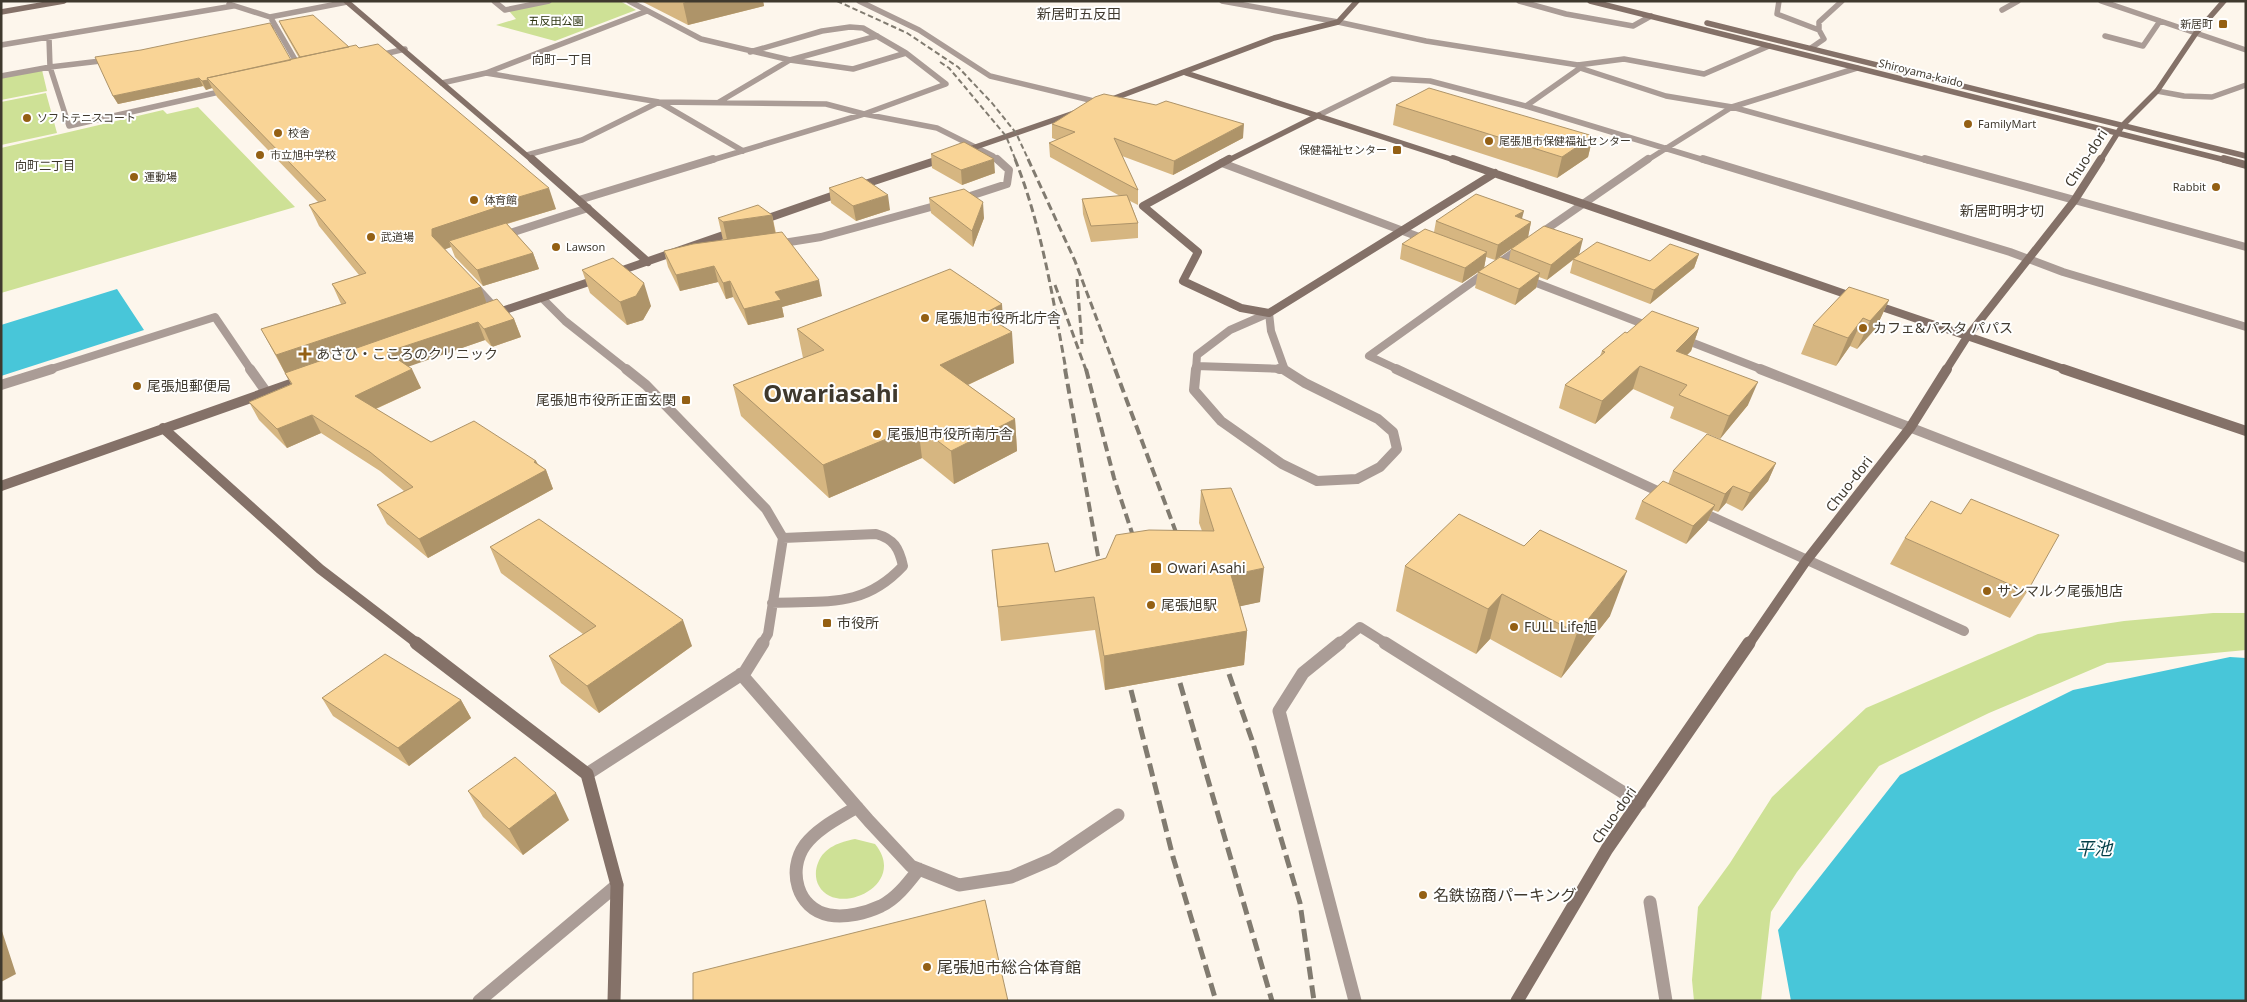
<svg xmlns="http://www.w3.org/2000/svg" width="2247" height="1002" font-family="'Noto Sans','Noto Sans JP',sans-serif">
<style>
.green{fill:#cee196}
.water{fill:#48c6d9}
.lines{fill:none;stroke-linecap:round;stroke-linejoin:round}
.lane-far3{stroke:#aa9c96;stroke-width:5.5}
.lane-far2{stroke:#aa9c96;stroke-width:8}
.lane-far1{stroke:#aa9c96;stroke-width:10}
.lane{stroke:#aa9c96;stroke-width:13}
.street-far3{stroke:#aa9c96;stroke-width:5.5}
.street-far2{stroke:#aa9c96;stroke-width:8}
.street-far1{stroke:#aa9c96;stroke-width:10}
.street{stroke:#aa9c96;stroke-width:13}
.secondary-far3{stroke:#847168;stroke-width:5.5}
.secondary-far2{stroke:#847168;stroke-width:8}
.secondary-far1{stroke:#847168;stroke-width:10}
.secondary{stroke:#847168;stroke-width:13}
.rail-far3{stroke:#817b70;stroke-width:2;stroke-dasharray:5.5 3;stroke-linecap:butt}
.rail-far2{stroke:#817b70;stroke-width:3;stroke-dasharray:8 4;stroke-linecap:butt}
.rail-far1{stroke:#817b70;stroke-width:4;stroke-dasharray:10 5;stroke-linecap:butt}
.rail{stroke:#817b70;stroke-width:5;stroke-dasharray:13 6;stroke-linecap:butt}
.wall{fill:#d6b681}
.shaded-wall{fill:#ae9469}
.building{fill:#f9d496;stroke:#ae9469}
.poi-dot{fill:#946014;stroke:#fff;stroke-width:2}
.labels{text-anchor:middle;stroke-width:4;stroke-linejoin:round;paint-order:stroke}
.far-park-label{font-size:11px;fill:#29310d;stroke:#fff}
.far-poi-label{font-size:11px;fill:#3f392e;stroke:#fff;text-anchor:start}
.far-street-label{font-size:11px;fill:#3f392e;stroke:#fff}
.far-neighbourhood-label{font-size:12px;fill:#3f392e;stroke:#fff}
.far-quarter-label{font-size:14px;fill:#3f392e;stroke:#fff}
.street-label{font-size:14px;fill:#3f392e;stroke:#fff}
.poi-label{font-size:14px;fill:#3f392e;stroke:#fff;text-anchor:start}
.near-poi-label{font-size:16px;fill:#3f392e;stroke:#fff;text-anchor:start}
.near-water-label{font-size:18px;font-style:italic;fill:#043f48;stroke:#fff}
.town-label{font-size:24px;font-weight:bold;fill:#3f392e;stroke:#fff}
</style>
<rect width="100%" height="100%" fill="#fdf6ec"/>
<path class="green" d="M555,1h65l16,9 -81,31 -59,-16 20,-6 -7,-8z
M42,70l5,21 -46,9v-22z
M46,93l11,40 -56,12v-43z
M198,107l97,100 -294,86v-145l162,-38 4,4z
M2213,613h33v37l-139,13 -118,50 -110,53 -82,106 -26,40 -10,89h-67l-2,-21 6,-73 32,-44 42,-66 94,-89 172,-74 86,-13z
M855,839l20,5c34,41 -38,74 -56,42 -4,-7 -4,-16 -1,-23 6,-16 22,-21 37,-24z"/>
<path class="water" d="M117,289l27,41 -143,46v-51z
M2230,657l16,1v343h-455l-13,-71 122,-155 173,-85z"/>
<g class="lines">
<path class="lane-far3" d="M790,60l87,-24"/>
<path class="lane-far2" d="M542,298l23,23 62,49"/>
<path class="lane-far1" d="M626,369l20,16 120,124 17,29 -15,96 -6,10
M772,603c53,-3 91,6 131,-37 -4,-18 -9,-27 -27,-32l-93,4"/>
<path class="lane" d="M741,674l128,147 42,45 48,19 52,-8 42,-18 65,-44
M587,774l158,-102 18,-29
M857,807c-18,11 -39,21 -52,38 -18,25 -8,64 24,70 17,3 37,-2 52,-9 16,-8 27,-23 38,-37
M1650,902l16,99"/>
<path class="street-far3" d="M494,1l11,9 44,-9
M629,1l72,38 89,21 63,9 53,-16
M859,1l60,29 71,46 112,27
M1222,1l116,21 88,19 152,24 46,-6 80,15 65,-28
M1519,1l47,13 67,12 18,-10
M1779,1l-2,13 42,16 5,9 -13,9
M2101,1l145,49
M229,4l41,13 77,-15
M2002,10l16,-9
M272,20l29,50
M258,30l17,-4
M1819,30v-8l23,-21
M2105,36l38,10 17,-25
M49,38l1,29 19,59 159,-36
M1,45l232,-39
M376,56l29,-7
M1578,65l2,3 86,28 66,11 197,54
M486,73l173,29 167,2 38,10 73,14 56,28 5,5
M1,76l49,-9 59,-7
M442,83l44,-10 161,-62
M2157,91l27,5 28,1 34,-12
M719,102l71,-42
M1526,106l54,-38
M1319,115l73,-36 38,2 96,25 181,55
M527,155l55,-15 77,-38 84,49
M709,161l155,-47 82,-30 -40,-31 -43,-25 -13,-1 -28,4 -72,21
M1646,161l86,-54 125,-39"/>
<path class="street-far2" d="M1703,159l307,93 53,20 183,55
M1925,159l321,88
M1222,163l205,77
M961,199l46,-15 2,-14 -12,-11
M579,200l134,-41
M1538,235l110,-76
M501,236l87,-28
M777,244l44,-7 121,-33
M1526,279l125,48
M476,287l22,24
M1683,339l80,31
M1196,366l87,3
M48,370l167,-53 36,53
M1196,370l1,-15 33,-25 39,-17 2,18 14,39
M1399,370l-30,-14 151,-108"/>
<path class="street-far1" d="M250,369l17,24
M1196,369l-2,21 27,31 61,43 35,17 40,-2 23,-12 17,-18 -4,-17 -15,-13 -73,-36 -22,-14
M1279,369h4
M1396,369l270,126
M1760,369l486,189
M1,385l51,-16
M1699,511l265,120
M1339,644l21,-17 27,17"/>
<path class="street" d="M1340,643l-37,30 -24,38 76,290
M1385,643l255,160
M479,1001l138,-116"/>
<path class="secondary-far3" d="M346,1l187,160
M1590,1l639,160
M1,12l63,-11
M1707,23l539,133
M1186,73l271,88
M1107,101l167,-63 64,-16 19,-21
M961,152l116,-40
M937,161l8,-3
M1227,161l92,-46
M2100,161l22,-35 35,-35 39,-58 28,-32"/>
<path class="secondary-far2" d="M532,159l116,103
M1229,159l-86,47 55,46 -15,29 58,27 28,5 226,-140
M1453,159l401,138
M2224,159l22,6
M859,186l82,-27
M760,221l83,-29
M614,273l121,-42
M1873,304l194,66
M493,314l105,-35
M1946,370l21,-33 107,-136 27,-42"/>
<path class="secondary-far1" d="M2063,369l183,62
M163,428l157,141 98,75
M1,486l301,-106
M1749,644l57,-83 104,-133 37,-59"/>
<path class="secondary" d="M416,643l171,131 30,111 -3,116
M1517,1001l90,-152 142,-206"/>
<path class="rail-far3" d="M837,1l70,32 51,34 34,36 24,30 13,28
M940,62l9,6 57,68 10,25"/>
<path class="rail-far2" d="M1015,159c27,68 38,140 51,211
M1028,159l47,102 41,109
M1077,279l5,65
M1055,285l31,85"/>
<path class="rail-far1" d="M1065,369l36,204
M1086,369l28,109 22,67
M1115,369l65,174"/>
<path class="rail" d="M1229,674l23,66 48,163 14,98
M1180,683l92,318
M1131,690l42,167 43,144"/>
</g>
<path class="wall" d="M641,1h122l1,5 -76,19z
M279,21l70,26 207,162 -49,15 26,29 6,16 -56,17 -28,-29 -4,-10 -6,2 42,54 27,16 7,18 -29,10 -7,-7 -77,26 13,22 -45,21 55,33 105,19 2,3 8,6 7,19 -125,69 -41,-34 -10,-19 27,-14 -24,-20 -59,-38 -34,15 -28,-28 -10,-18 42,-18 -30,-55 80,-25 -9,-20 27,-9 -40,-49 -10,-21 9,-3 -101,-105 -5,-9 -6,2 -3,-4 -85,18 -5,-8 186,-38 -17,-30z
M1396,105l197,31 -5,21 -31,21 -164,-53z
M1052,124l191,14 -70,37 -51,-19 16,34v15l-8,-4 8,22v15l-47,4 -8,-28 -1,-15 38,-3 -70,-39 -1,-14 8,-3 -5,-2z
M931,154l64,19 -33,12 -30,-17z
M829,188l61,22 -34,11 -25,-18z
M929,198l55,20 -11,29 -42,-34z
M772,215l4,18 46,63 -40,11 2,10 -36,8 -15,-28 -7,2 -8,-17 -38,9 -12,-24 -4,-16 59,-11 -5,-22z
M1522,219l9,3 -3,15 -33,23 -9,-3 -2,11 -22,15 -62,-24 2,-15 32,-12 2,-11z
M1511,249l139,12 49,-7 -5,14 -44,36 -80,-31 3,-13 -26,20 -8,-3 -3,11 -21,17 -40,-17 3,-16 31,-12z
M582,270l69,36 -8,14 -16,5 -37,-32z
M1889,300l-13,28 -19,21 -7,-3 -14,20 -35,-12 12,-29z
M1004,327l10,36 -46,22 47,34 2,32 -63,33 -32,-26 -93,40 -88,-82 -8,-31 70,-27 -6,-29z
M1699,328l-8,23 -4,4 61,50 -28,34 -50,-21 4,-11 -41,-18 -38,35 -36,-16 6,-23 35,-29 2,-5 25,-18z
M1776,463l-8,18 -26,30 -16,-8 -8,9 -5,-2 -6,12 -21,22 -51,-25 7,-18 26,-17 5,-13z
M1201,490l59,112 -20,4 7,25 -3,34 -139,25 -10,-60 -94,11 -9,-91 63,22 51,-14 96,-27 -3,-8z
M1905,538l122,54 -17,26 -120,-54z
M490,547l202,99 -93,67 -38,-30 -12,-27 34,-22 -82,-61z
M1405,566l205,50 -49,62 -71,-39 -14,15 -80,-43z
M322,698l139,2 10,18 -62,48 -76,-50z
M468,791l101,29 -46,35 -40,-38z"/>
<path class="shaded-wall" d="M688,1h75l1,5 -76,19 -5,-22z
M199,78l4,8 -85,18 -5,-8z
M208,80l4,8 -6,2 -4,-9z
M1244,124l-1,14 -70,37 1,-14z
M1593,136l-5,21 -31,21 5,-21z
M994,159l1,14 -33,12 -1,-15z
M549,188l7,21 -107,32 2,6 -10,4 -9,-15v-7l60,-24z
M888,195l2,15 -34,11 -3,-15z
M983,202l1,16 -11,29 -1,-16z
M1524,211l-4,15 -5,-10z
M772,215l4,22 -48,7 -5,-22z
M1531,222l-3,15 -33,23 3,-15z
M1583,239l-4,16 -32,25 4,-15z
M1487,252l-3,16 -22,15 3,-15z
M533,253l6,16 -56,17 -6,-16z
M1699,254l-5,14 -44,36 4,-14z
M714,266l4,16 -38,9 -4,-16z
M1540,273l-4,15 -21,17 4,-16z
M819,280l3,16 -40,11 2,10 -36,8 -4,-16 31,-17z
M730,281l3,16 -7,2 -3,-16z
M644,283l7,23 -8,14 -16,5 -7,-23z
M481,287l8,23 -201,69 -12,-24z
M1889,300l-13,28 -19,21 13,-28z
M1002,304l2,30 -21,-20z
M1863,318l-13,28 -14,20 12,-28z
M514,319l7,18 -29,10 -8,-18z
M478,322l7,18 -89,31 -9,-19z
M1699,328l-8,23 -23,23 8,-23z
M1012,332l2,31 -70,33 -4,-31z
M1640,366l-7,23 -38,35 7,-23z
M412,369l9,19 -57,26 -9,-18z
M1758,382l-10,23 -28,34 9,-23z
M312,415l9,18 -34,15 -10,-19z
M1015,419l2,32 -63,33 -3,-33z
M918,426l4,32 -93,40 -6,-33z
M536,461l5,11 5,-2 7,19 -125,69 -9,-19z
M1776,463l-8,18 -26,30 8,-18z
M1733,486l-7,17 -8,9 7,-18z
M1715,505l-8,17 -21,22 7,-18z
M1264,568l-4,34 -32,7 3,-34z
M1627,571l-17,45 -49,62 16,-45z
M1502,594l-12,45 -14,15 12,-45z
M683,620l9,26 -93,67 -12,-27z
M1247,631l-3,34 -139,25 -1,-34z
M461,700l10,18 -62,48 -11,-18z
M556,793l13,27 -46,35 -14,-26z
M1,928l15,46 -15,8z"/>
<path class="building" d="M313,15l36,32 -49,10 -21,-36z
M270,23l21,37 -84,18 1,2 -6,1 -3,-3 -86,18 -18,-39 46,-7z
M378,44l171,144 -57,17 3,3 -63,21v7l49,51 -205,68 -15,-26 85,-26 -14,-19 34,-11 -57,-68 17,-5 -119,-122 149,-33 3,3z
M1429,88l164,48 -31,21 -166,-52z
M1104,94l52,11 10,-4 78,23 -70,37 -60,-23 24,52 -89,-47 26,-11 -23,-8 43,-27z
M964,142l30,17 -33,11 -30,-16z
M862,177l26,18 -35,11 -24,-18z
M964,189l19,13 -11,29 -43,-33z
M1476,194l48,17 -9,5 16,6 -33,23 -62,-24z
M1127,195l11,28 -47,3 -9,-27z
M758,205l14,10 -49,7 -5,-4z
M506,223l27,30 -56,17 -28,-29z
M1544,226l39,13 -32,26 -40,-16z
M1425,229l62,23 -22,16 -63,-24z
M782,232l37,48 -44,12 6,8 -37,9 -14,-28 -7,2 -9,-17 -38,9 -12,-24 29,-7z
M1597,242l53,19 20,-17 29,10 -45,36 -81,-31z
M1500,257l40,16 -21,16 -41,-17z
M613,258l31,25 -8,13 -16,6 -38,-32z
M950,269l52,35 -19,10 29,18 -72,33 75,54 -64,32 -33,-25 -95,39 -90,-80 91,-35 -27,-21z
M1849,287l40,13 -19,21 -7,-3 -15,20 -35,-13z
M497,299l17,20 -30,10 -6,-7 -91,30 25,17 -57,27 76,46 43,-21 62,40 -2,1 12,8 -127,69 -42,-34 36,-18 -43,-35 -58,-37 -35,14 -28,-27 43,-18 -7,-11z
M1652,311l47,17 -23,23 82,31 -29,34 -50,-21 8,-10 -47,-19 -38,35 -37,-16 40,-33 -3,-1 23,-19 2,1z
M1707,434l69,29 -26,30 -17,-7 -8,8 -52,-23z
M1663,481l52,24 -22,21 -51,-25z
M1231,488l33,80 -33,7 16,56 -143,25 -10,-59 -96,10 -6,-57 56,-7 7,29 51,-14 10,-23 33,-5 65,1 -13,-41z
M1971,499l88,36 -32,57 -122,-54 26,-37 30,13z
M1459,514l65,32 16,-16 87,41 -50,62 -75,-39 -14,15 -83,-43z
M539,519l144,101 -96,66 -38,-30 47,-30 -106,-79z
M385,654l76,46 -63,48 -76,-50z
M515,757l41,36 -47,36 -41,-38z
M985,900l23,101h-315v-28z"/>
<g class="poi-dot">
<rect x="2218" y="19" width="10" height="10" rx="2.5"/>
<circle cx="27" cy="118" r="5"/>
<circle cx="1968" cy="124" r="5"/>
<circle cx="278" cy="133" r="5"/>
<circle cx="1489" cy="141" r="5"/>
<rect x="1392" y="145" width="10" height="10" rx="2.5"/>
<circle cx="260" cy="155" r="5"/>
<circle cx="134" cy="177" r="5"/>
<circle cx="2216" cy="187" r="5"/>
<circle cx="474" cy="200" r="5"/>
<circle cx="371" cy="237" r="5"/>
<circle cx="556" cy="247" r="5"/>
<circle cx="925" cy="318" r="5"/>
<circle cx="1863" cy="328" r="5"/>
<path d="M302.5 346.5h5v5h5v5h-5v5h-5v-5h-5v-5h5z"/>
<circle cx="137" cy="386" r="5"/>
<rect x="681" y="395" width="10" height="10" rx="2.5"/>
<circle cx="877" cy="434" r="5"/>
<rect x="1150" y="562" width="12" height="12" rx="2.5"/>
<circle cx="1987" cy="591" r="5"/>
<circle cx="1151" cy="605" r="5"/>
<rect x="822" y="618" width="10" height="10" rx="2.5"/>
<circle cx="1514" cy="627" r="5"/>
<circle cx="1423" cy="895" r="5"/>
<circle cx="927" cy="967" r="5"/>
</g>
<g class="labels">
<g class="far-park-label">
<text x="556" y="25">五反田公園</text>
</g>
<g class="far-poi-label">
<text x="2213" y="28" text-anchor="end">新居町</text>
<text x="37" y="122">ソフトテニスコート</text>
<text x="1978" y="128">FamilyMart</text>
<text x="288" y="137">校舎</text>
<text x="1499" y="145">尾張旭市保健福祉センター</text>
<text x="1387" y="154" text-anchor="end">保健福祉センター</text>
<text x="270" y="159">市立旭中学校</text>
<text x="144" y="181">運動場</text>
<text x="2206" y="191" text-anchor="end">Rabbit</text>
<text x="484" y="204">体育館</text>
<text x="381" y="241">武道場</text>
<text x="566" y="251">Lawson</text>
</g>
<g class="far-street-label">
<text transform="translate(1921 73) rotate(14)" y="4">Shiroyama-kaido</text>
</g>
<g class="far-neighbourhood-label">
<text x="562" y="64">向町一丁目</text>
<text x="45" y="170">向町二丁目</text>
</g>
<g class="far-quarter-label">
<text x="1079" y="19">新居町五反田</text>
<text x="2002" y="216">新居町明才切</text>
</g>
<g class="street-label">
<text transform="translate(2086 158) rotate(-57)" y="5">Chuo-dori</text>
<text transform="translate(1849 484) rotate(-52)" y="5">Chuo-dori</text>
<text transform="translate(1614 815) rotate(-55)" y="5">Chuo-dori</text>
</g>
<g class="poi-label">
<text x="935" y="323">尾張旭市役所北庁舎</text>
<text x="1873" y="333">カフェ&amp;パスタ パパス</text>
<text x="316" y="359">あさひ・こころのクリニック</text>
<text x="147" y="391">尾張旭郵便局</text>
<text x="676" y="405" text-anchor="end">尾張旭市役所正面玄関</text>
<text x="887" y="439">尾張旭市役所南庁舎</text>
<text x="1167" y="573">Owari Asahi</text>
<text x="1997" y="596">サンマルク尾張旭店</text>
<text x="1161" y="610">尾張旭駅</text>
<text x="837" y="628">市役所</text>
<text x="1524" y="632">FULL Life旭</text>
</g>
<g class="near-poi-label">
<text x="1433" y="901">名鉄協商パーキング</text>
<text x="937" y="973">尾張旭市総合体育館</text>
</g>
<g class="near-water-label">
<text x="2094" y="855">平池</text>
</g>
<g class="town-label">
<text x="831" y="402">Owariasahi</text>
</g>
</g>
<rect width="2247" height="1002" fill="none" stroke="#3f392e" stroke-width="5"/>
</svg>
